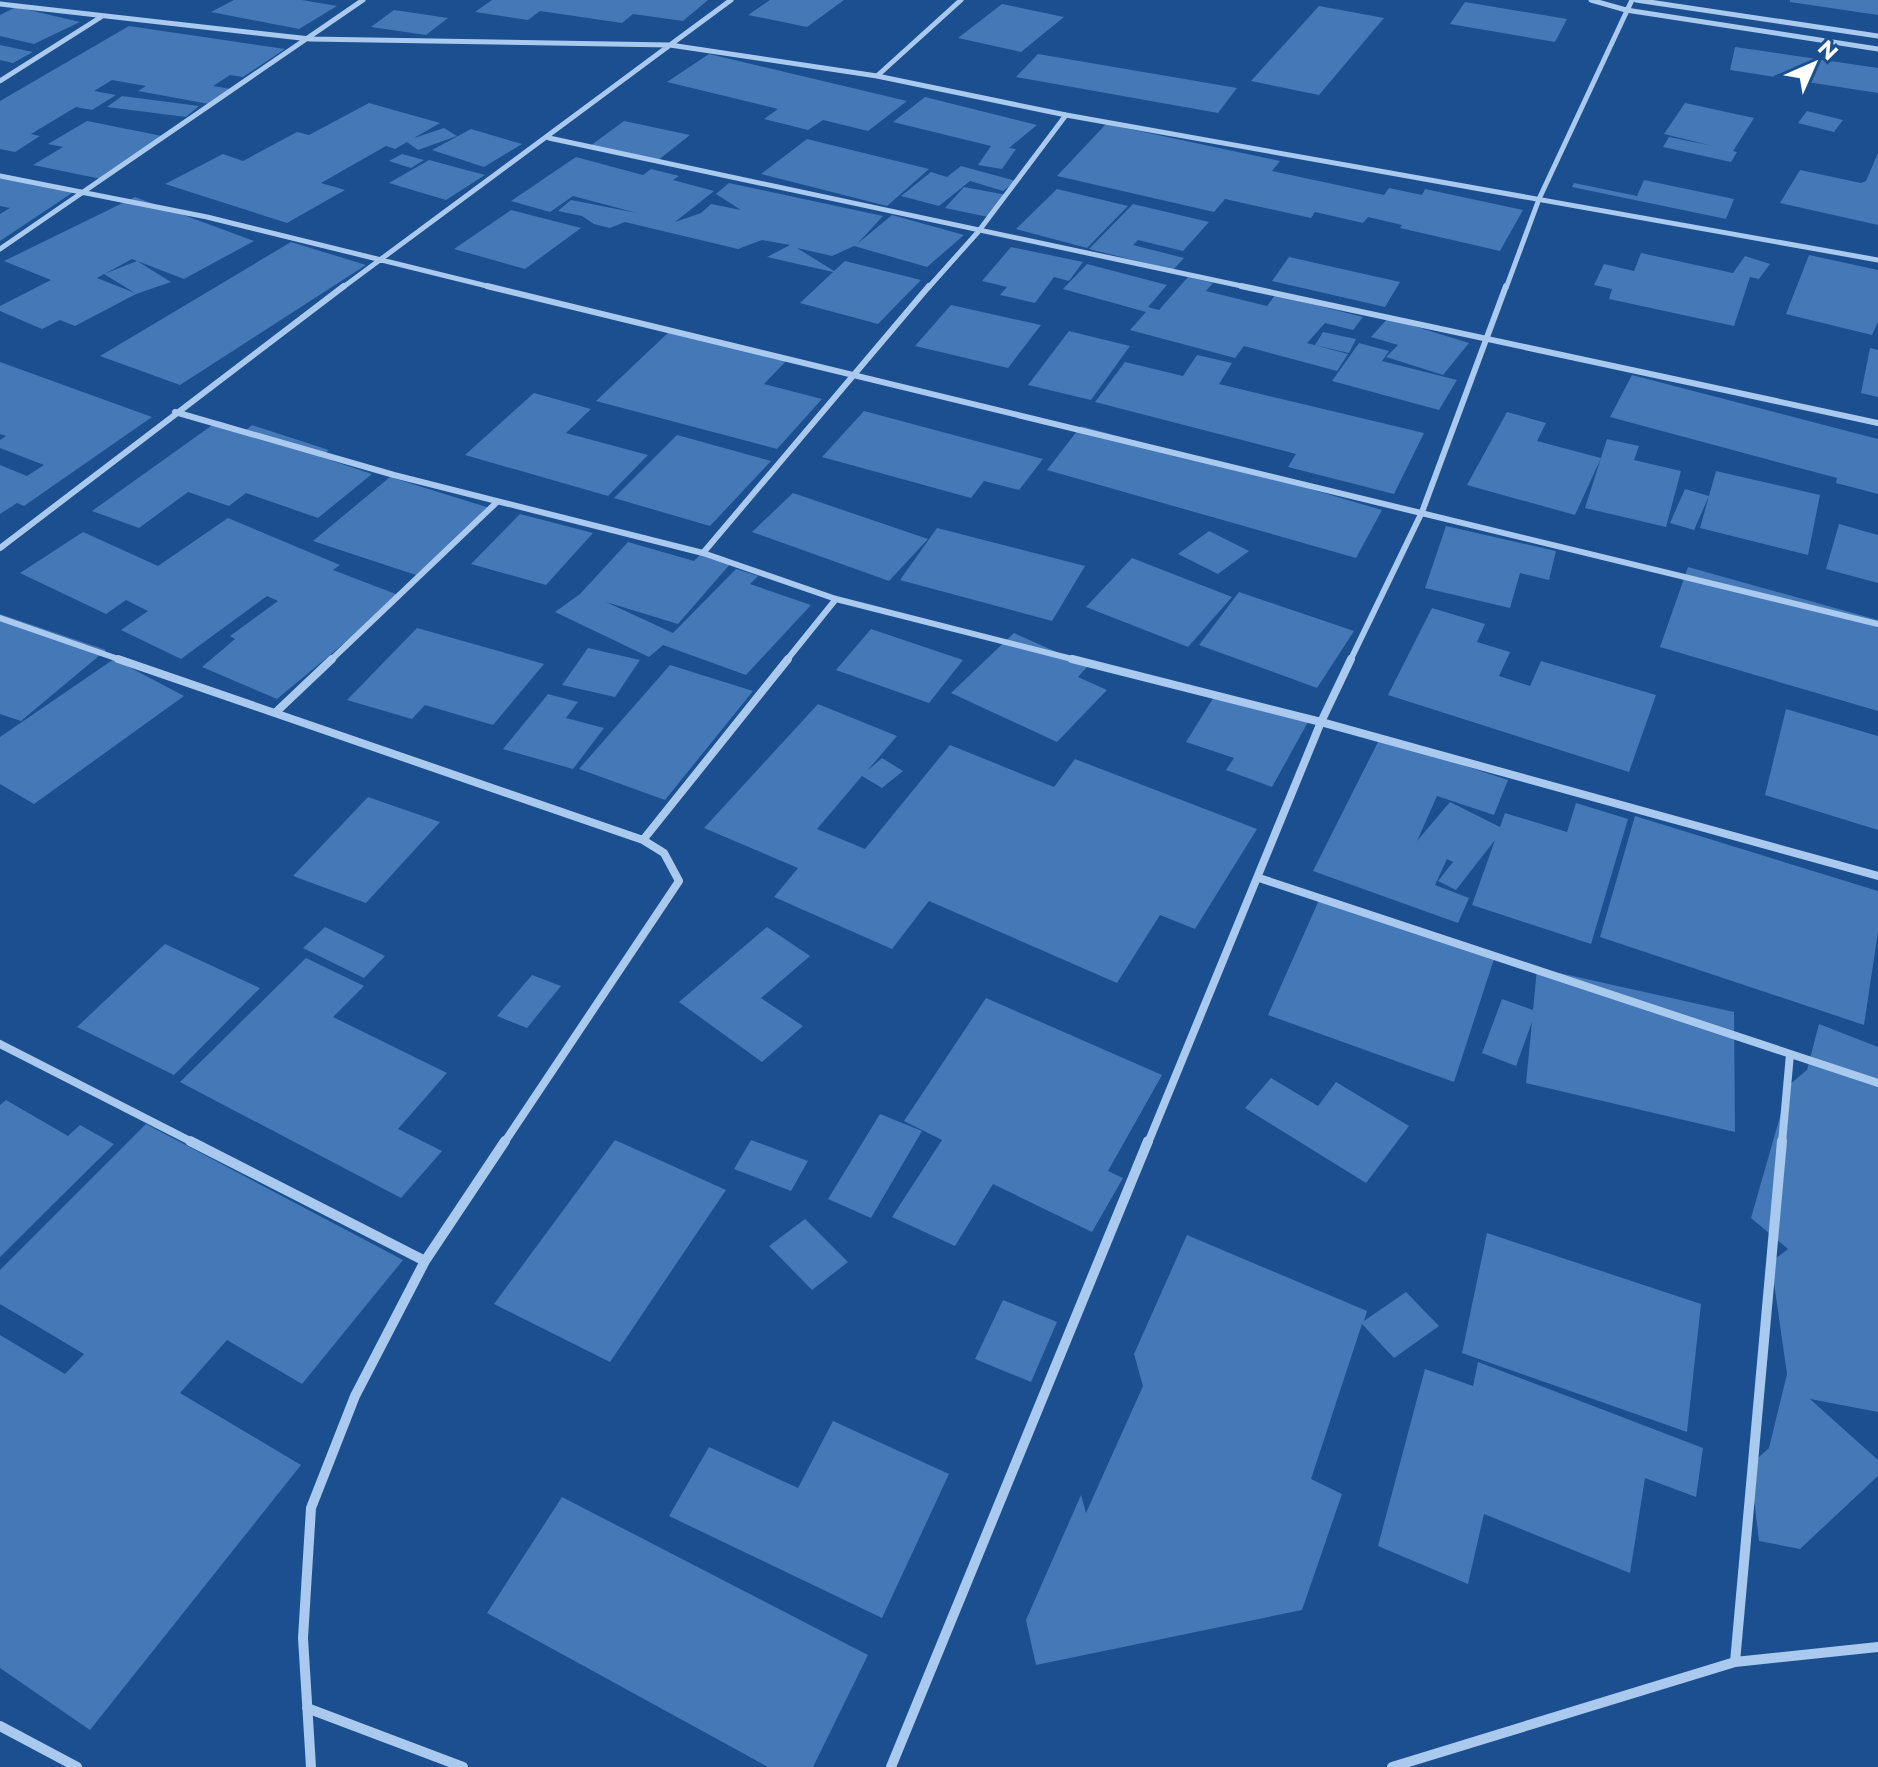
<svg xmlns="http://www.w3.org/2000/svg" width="1878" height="1767" font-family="Montserrat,sans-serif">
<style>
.building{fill:#4478b7}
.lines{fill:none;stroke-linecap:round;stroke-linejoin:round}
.street-far3{stroke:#a9c9ee;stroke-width:5}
.street-far2{stroke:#a9c9ee;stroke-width:6}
.street-far1{stroke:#a9c9ee;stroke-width:8}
.street{stroke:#a9c9ee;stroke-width:10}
</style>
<rect width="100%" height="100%" fill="#1b4f8f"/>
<path class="building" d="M234,0h68l35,6 -38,23 -88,-17z
M492,0h216l-25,21 -50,-7 -11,9 -82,-12 -12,9 -53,-8z
M770,0h74l-37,27 -59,-12z
M1790,0h88v15l-88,-13z
M1465,2l102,17 -12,23 -105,-18z
M1002,4l62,13 -43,35 -63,-14z
M1319,6l65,12 -65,77 -68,-14z
M16,7l64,15 -46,22 -34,-8v-21z
M394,10l54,8 -22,17 -55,-8z
M129,26l156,23 -42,28 -13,-2 -17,11 18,3 -22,15 -71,-13 8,-5 -34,-6 -18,11 22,4 -24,15 -16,-3 -45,27 9,2 -25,16 -15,-3v-48z
M0,45l33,7 -20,11 -13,-3z
M1735,47l143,21v25l-148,-23z
M709,54l198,47 -39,30 -45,-11 -15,10 -44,-11 14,-10 -111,-27z
M1038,54l199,34 -19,25 -202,-36z
M122,96l77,10 -13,11 -79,-10z
M925,97l112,28 -28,23 7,1 -14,20 -24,-4 13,-19 -98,-24z
M369,103l71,20 -26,15 30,-10 13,8 -39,14 -11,-8 -12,7 -9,-3 -65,37 24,7 -58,33 -122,-39 58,-30 20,7 54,-29 12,3z
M1685,103l69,15 -21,33 4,1 -6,10 -68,-15 6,-10 44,9 -49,-12z
M1807,111l36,9 -9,12 -36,-9z
M87,121l80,16 -66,42 -68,-14 30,-18 -15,-3z
M624,121l66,14 -33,26 -67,-15z
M1106,124l174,37 -8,10 112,24 5,-7 33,7 3,-6 98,21 -23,41 -100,-23 2,-3 -34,-8 -5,6 -48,-11 -4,6 -86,-19 -11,13 -157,-36z
M471,129l51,15 -38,23 -52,-17z
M807,139l122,30 -42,37 -126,-32z
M1878,153v72l-98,-22 20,-33 61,13 5,-2z
M402,154l22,6 -13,8 -22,-7z
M576,157l67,18 8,-6 28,7 -6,4 41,11 -39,31 26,-9 10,-9 30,6 -25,-16 13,-11 154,33 -26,28 35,-29 72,20 -37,32 -73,-21 -22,10 -35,-8 37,23 11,-10 76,19 -43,44 -78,-21 33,-31 -66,-15 23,-12 -28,-5 -24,9 -113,-27 -15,6 -16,-4 -12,-8 -24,-5 13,-11 66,13 -64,-17 -23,16 -39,-11z
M429,160l56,15 -39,25 -57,-17z
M961,166l55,15 -13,10 -33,-10 -31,25 -38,-10 30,-24 16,5z
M0,177l75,14 -75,50v-27l10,-6 -10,-2z
M1644,180l90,19 -8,20 -154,-32 2,-4 63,13z
M964,187l43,8 -19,22 -43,-9z
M1057,189l71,17 -41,42 -71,-19z
M135,197l119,44 -70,38 -52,-20 -35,19 38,15 -31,-19 33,-13 34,21 -35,12 -61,32 -15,-6 -18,9 -42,-18v-5l51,-26 -47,-19z
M1133,204l76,18 -26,29 -45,-11 -5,5 51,13 -11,12 -84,-21z
M511,210l70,18 -56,41 -71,-20z
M291,242l75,23 -186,120 -80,-29z
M1011,247l72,15 -14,19 -15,-4 -19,26 -35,-8 7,-8 -25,-6z
M1641,253l92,20 12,-17 25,8 -11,15 -9,-2 -16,49 -125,-27 3,-10 -18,-4 10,-21 30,7z
M1809,255l69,15v52l-6,13 -86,-21z
M1289,257l111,25 -15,25 -113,-26z
M1087,264l80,21 -19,22 11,3 29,-33 25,6 -7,8 61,15 8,-11 88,22 -10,13 -28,-7 -18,20 41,11 -11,17 -93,-25 -9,12 -105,-28 16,-18 -83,-23z
M951,305l90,20 -33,43 -93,-22z
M1388,318l81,25 -26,32 -57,-18 12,-12 -27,-8z
M671,330l117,29 -24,25 58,15 -45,50 -181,-48z
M1069,331l61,15 -39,54 -63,-15z
M1323,332l33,7 -7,14 -34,-8z
M1359,343l30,8 -7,10 75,19 -18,30 -107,-29z
M1870,348l8,2v47l-17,-4z
M1197,355l35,8 -13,21 205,49 -30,61 -106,-27 8,-13 -201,-52 30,-40 58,14z
M0,362l152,55 -128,89 -7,-3 -17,11v-49l27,11 17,-11 -44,-17v-8l6,-4 -6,-2z
M1632,375l246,64v55l-42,-11 1,-5 -227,-61z
M534,393l57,16 -25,24 82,22 -40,41 -143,-41z
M864,411l179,48 -24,31 -35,-9 -13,17 -149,-41z
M1507,412l39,11 -9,18 64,17 -26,57 -108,-30z
M218,421l28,9 6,-5 77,25 -8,7 51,17 -54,44 -72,-25 -17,13 -41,-14 -49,36 -47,-17z
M1081,426l202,55 99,29 -26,48 -309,-88z
M677,435l94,26 -61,65 -96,-28z
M1607,439l32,7 -5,14 47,11 -15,56 -81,-19z
M1716,471l104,24 -12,60 -108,-27z
M390,477l103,32 -74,67 -106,-35z
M1685,489l24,7 -15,34 -24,-7z
M793,493l135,46 -39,42 -137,-49z
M520,514l73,19 -47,52 -75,-21z
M228,518l112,47 -7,5 68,26 -124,103 -75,-32 33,-28 -5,-3 48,-35 -11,-5 -86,63 -60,-29 27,-19 -22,-11 -20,14 -86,-41 63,-41 75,34z
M1839,524l39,11v48l-52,-14z
M1446,526l110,25 -7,29 -29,-7 -10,35 -85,-20z
M937,528l148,38 -33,55 -152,-41z
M1209,531l40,20 -31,23 -40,-20z
M628,542l66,19 7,-7 30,9 -53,61 -72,-22 67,31 63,-64 22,7 -8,8 61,21 -65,70 -83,-30 -14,12 -94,-45 25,-18z
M1132,558l100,39 -44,50 -102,-40z
M1688,567l190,53v91l-218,-64z
M1239,592l115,39 -37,57 -118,-43z
M1432,608l53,16 -8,18 33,10 -11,24 31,10 11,-25 115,34 -27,77 -241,-77z
M0,614l106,36 -85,71 -21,-7z
M417,628l127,36 -51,61 -68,-20 -13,14 -65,-19z
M871,629l92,31 -34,43 -93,-33z
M1014,633l74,33 -10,11 29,13 -50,52 -106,-49z
M588,648l52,12 -25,37 -53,-12z
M114,659l70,37 -150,108 -34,-20v-47z
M670,665l83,26 -88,109 -86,-31z
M1217,692l91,30 -36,65 -46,-17 8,-12 -48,-16z
M548,694l30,8 -12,16 38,10 -31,41 -70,-20z
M818,704l79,32 -30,35 15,-13 21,13 -21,17 -20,-12 -45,53 48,20 85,-104 104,42 21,-28 182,70 -62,100 -35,-14 -43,68 -188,-82 -37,48 -118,-52 24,-29 -94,-40z
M1786,709l92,27v94l-113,-35z
M1380,738l128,42 -14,35 -57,-19 -20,45 33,-39 50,25 5,-14 62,19 9,-29 52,16 -37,125 -119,-39 23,-65 -39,50 -18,-9 15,-19 -6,-3 -12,26 34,13 -11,25 -145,-52z
M368,797l72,25 -74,81 -73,-27z
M1635,816l243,75v41l-14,93 -264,-88z
M1319,900l175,59 -40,123 -186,-67z
M325,927l60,29 -21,22 -61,-30z
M767,927l43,29 -49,42 42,28 -41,36 -83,-60z
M165,944l95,44 -86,87 -97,-48z
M306,958l58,28 -31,31 114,56 -49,56 44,22 -41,47 -221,-116z
M1537,968l197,44 1,120 -209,-49 6,-61 -16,44 -34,-13 20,-54 31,11z
M532,975l29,11 -34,42 -30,-12z
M986,998l176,77 -54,96 15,7 -31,54 -99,-48 -38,62 -63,-29 50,-77 -38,-19z
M1819,1024l59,23v365l-68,-13 68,61v16l-78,73 -41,-8 -9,-76 19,-17 18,-74 -16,-112 17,-13 -37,-31 38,-133 18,-15z
M1271,1078l47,28 18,-24 73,44 -43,57 -121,-75z
M6,1100l62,36 12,-11 34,19 -114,113v-152z
M880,1114l42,17 -51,87 -43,-19z
M146,1124l257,136 -101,124 -75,-44 -47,53 121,72 -211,265 -90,-62v-333l65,39 19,-20 -84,-50v-34z
M615,1140l111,50 -116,172 -116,-58z
M751,1140l57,21 -17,30 -57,-22z
M805,1219l43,43 -36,28 -43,-44z
M1487,1233l214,71 -14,128 -225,-79z
M1187,1235l180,76 -3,10 42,-29 33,34 -45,32 -32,-34 -51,155 31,15 -40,116 -266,55 -10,-45 55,-125 5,18 57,-127 -9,-32z
M1003,1300l54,22 -26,60 -56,-23z
M1478,1362l225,86 -7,49 -51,-19 -15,95 -146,-59 -16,70 -90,-38 47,-177 48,17z
M833,1421l116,53 -67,144 -213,-102 40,-69 89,41z
M562,1497l306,158 -55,112h-45l-281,-154z"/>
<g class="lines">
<path class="street-far3" d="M731,0l-61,45 207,31 189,39 812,145
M1591,0l35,10 252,39
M1636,0l242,36
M0,4l310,35 360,6 -328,243
M877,76l84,-76
M0,81l101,-64
M549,138l702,150
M0,176l207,41 288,71
M0,249l363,-249
M928,288l50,-56 88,-117
M1506,288l33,-89 93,-199"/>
<path class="street-far2" d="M487,286l1391,338
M1241,286l637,137
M175,412l219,63 309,78 133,46 244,62
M0,548l344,-262
M703,553l226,-267
M0,618l124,43
M330,661l167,-159
M786,661l50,-62
M1350,661l72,-149 84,-226"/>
<path class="street-far1" d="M118,659l525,181 21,13 15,28 -175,262
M1072,659l249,63 557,154
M275,713l57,-54
M643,840l145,-181
M1259,878l619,205
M0,1044l194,99
M1148,1143l173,-421 30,-63
M1782,1143l8,-89"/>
<path class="street" d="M190,1141l235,120
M1735,1662l47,-521
M307,1708l156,59
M0,1726l77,41
M311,1767l-8,-129 8,-130 44,-112 70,-135 80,-120
M891,1767l257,-626
M1392,1767l343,-105 143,-15"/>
</g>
<g transform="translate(1814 64) rotate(45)" stroke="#1b4f8f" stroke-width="6" paint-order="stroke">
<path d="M0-6L14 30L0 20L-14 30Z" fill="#ffffff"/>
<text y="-12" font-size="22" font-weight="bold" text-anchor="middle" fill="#ffffff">N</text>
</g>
</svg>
